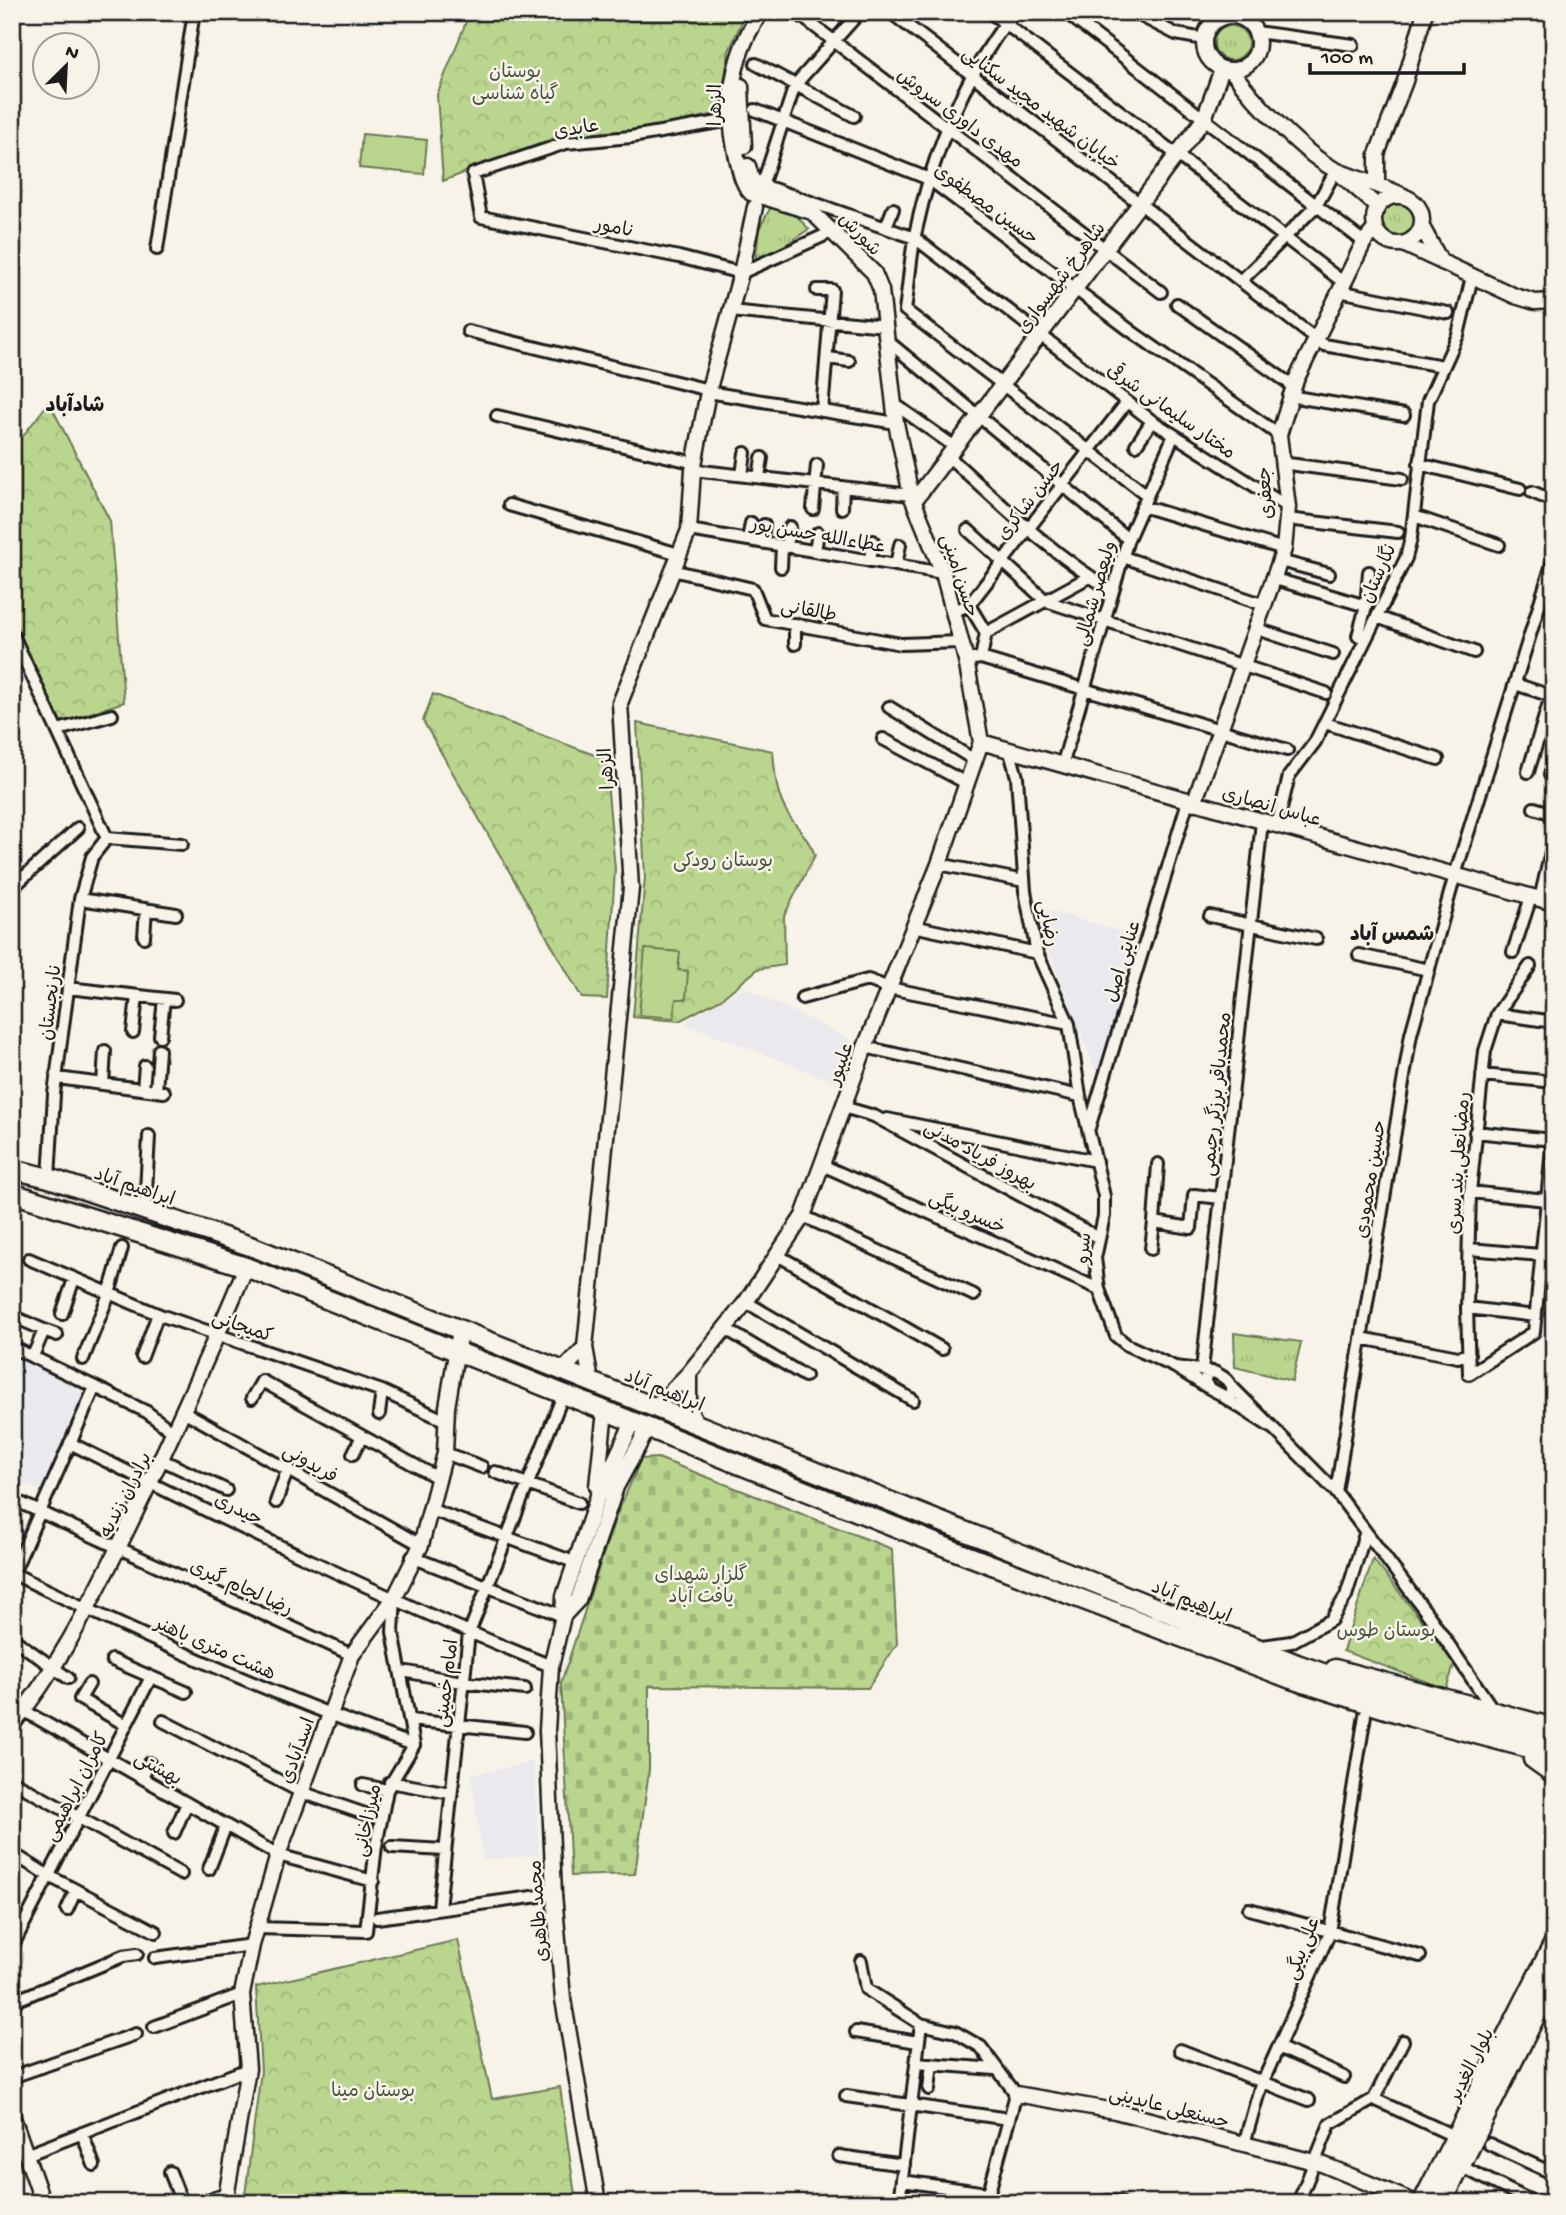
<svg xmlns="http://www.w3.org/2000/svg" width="1566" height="2215" font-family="'Gochi Hand','Playpen Sans Arabic',sans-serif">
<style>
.built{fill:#eae9ed}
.grass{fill:url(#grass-tufts);stroke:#6b7955;stroke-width:2}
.cemetery{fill:url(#cemetery-stones);stroke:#6b7955;stroke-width:2}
.park{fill:url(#park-crowns);stroke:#6b7955;stroke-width:2}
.garden{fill:#bad68e;stroke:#6b7955;stroke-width:2}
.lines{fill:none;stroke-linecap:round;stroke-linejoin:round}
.minor-casing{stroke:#1c1c1c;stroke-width:16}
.tertiary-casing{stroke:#1c1c1c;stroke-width:19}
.primary-casing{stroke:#1c1c1c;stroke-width:23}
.minor{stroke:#f7f3e8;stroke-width:10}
.tertiary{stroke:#f7f3e8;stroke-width:14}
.primary{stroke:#f7f3e8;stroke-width:18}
.labels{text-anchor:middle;stroke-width:5;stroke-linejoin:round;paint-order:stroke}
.park-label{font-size:19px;fill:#4b543e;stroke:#f7f3e8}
.street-label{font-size:19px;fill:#1c1c1c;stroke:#f7f3e8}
.neighbourhood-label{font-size:21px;font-weight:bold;fill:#1c1c1c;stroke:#f7f3e8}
</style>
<defs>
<pattern id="grass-tufts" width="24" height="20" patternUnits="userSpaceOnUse" patternTransform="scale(1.75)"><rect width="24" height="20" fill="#bad68e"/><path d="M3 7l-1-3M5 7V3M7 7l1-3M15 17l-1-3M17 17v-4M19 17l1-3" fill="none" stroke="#9fb77a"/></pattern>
<pattern id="cemetery-stones" width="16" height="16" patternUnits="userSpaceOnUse" patternTransform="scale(1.75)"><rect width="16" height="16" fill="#bad68e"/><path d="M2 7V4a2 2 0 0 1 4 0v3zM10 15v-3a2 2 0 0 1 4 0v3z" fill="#9fb77a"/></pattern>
<pattern id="park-crowns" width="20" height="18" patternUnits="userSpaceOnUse" patternTransform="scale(1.75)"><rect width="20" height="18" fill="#bad68e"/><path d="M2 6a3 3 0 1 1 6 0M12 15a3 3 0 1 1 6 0" fill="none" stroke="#9fb77a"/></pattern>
</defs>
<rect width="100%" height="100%" fill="#f7f3e8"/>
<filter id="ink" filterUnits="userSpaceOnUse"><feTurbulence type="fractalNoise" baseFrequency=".0143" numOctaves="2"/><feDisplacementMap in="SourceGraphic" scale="14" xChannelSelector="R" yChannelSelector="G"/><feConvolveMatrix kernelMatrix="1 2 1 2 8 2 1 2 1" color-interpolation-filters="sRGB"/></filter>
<g filter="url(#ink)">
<path class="built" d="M1047,910l94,27 -45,136 -54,-141z
M743,987l108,53 -15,42 -152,-59z
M12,1352l79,36 -50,103 -29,-13z
M533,1762l6,93 -56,5 -12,-85z"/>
<path class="grass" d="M1214 43a17 17 0 1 1 34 0a17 17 0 1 1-34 0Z
M1380 221a18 18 0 1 1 36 0a18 18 0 1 1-36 0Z
M773,203l19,8 17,18 -54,36 4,-36z
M1234,1333l67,9 -9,39 -57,-14z"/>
<path class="cemetery" d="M658,1458l234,91 5,95 -29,44 -219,-2v84l-14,104 -64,2 -10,-193 54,-164 26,-60z"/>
<path class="park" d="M470,12h276l-17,39 -8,50 -6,13 -86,20 -69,2 -117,45 -6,-86z
M49,402l61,119 14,181 -65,21 -47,-97v-176z
M433,694l172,65 10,110 -8,130 -25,-1 -159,-277z
M637,723l136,28c2,23 3,47 17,66 10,14 19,22 25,38l-31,61 1,49 -27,4 -37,30 -42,22 -46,-4 12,-140z
M1373,1559l82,104 -9,26 -103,-38z
M458,1940l34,159 68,-12 16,116h-332l17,-132 -5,-84z"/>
<path class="garden" d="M362,134l65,6 -3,34 -65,-6z
M645,949l35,3 -2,18 10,1 -2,28h-10l-2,19 -35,-3z"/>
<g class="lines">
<defs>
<path id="minor" d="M796,12l365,280
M890,12l434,333 119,21
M990,12l353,270
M1014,12c-51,65 -82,143 -99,223 -5,25 -6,50 -10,75l242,185
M1065,12l299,230
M1133,12l43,22 28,5
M1256,32l97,13
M756,64l98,52
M755,110l174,69 202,152 148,104
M731,120l-100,17 -65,6 -93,31 8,43 198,40 62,16 93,-42
M762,185l153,53 237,183 136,86
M761,189l34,-104 65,-73
M886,227l7,-18
M157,249l37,-237
M1241,281l75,-75 20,-36
M817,290h15l-10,121
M1339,291l109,22
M1177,304l116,82
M730,311l155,15
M468,331l241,59
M885,339l243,200
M828,358l21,3
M708,392l188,31
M1289,396l115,19
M893,403l62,44
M497,416l198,47
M1136,445l16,-24
M948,456c52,47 104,99 165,135
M1281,463l121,16
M1419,464l101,25
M693,470l218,25
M742,475l3,-22
M759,477l3,-19
M1532,492l22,9
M509,505l170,49
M1142,506l142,43
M842,508l1,-21
M813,509l4,-44
M1414,516l85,29
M1287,519l111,13
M689,530l254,43
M968,530l78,71 280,92
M748,540l3,-17
M761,542l3,-17
M787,546l3,-19
M815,551l3,-18
M1123,557l142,48
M870,561l3,-20
M1280,561l49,13
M896,565l4,-20
M781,567l1,-21
M672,570l81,19 12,30 136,25 60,-2
M1275,579l91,27
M969,605l17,28 -5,25
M954,611l15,-6 158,-203
M1377,617l97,35
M795,624v20
M1257,629l76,25
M12,633l95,205
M986,633l103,-56
M1358,636l8,-30 3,-34
M966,660l15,-2 306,92
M1515,684l39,13
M889,707l87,54
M1325,723l113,36
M58,730l54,-15
M883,739l85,45
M1010,752l7,25 8,114 12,62 32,71 11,72 24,100v20l-9,42 4,31 17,47 11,9 48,22
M1062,766l66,-227 46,-104
M1528,772l23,-76
M1550,775l4,-12
M1534,808l20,6
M1277,826l12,-50 26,-34 91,-184 5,-20 17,-137 30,-66 14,-58
M107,838l75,6
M939,864l85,17
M12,888l66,-60
M80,899l96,15
M1540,899l14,-60
M1210,916l106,23
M913,926l124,27
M144,937l2,-28
M1513,952l18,-55
M1359,955l70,15
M68,988l107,12
M802,998l66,-18 21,8 180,36
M1497,1014l57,8
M133,1032l4,-36
M160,1036l4,-37
M865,1047l215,49
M1482,1075l72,7
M57,1078l107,14
M103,1084l2,-33
M143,1089l2,-23
M156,1091l3,-41
M843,1107l31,9 225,122
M887,1119l209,42
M1089,1128l99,-327
M1475,1132l78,8
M1158,1164l-4,58 37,6 3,-33 27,3
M822,1165l277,124
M49,1178l5,-84 26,-195 12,-42 15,-19
M1470,1192l76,8
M145,1210l4,-74
M803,1216l171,79
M1151,1249l3,-27
M1469,1249l72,6
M779,1256l163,93
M29,1259l131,56 222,76 64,30
M746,1302l167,98
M1467,1308l69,8
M62,1314l12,-35
M12,1316l32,14 -11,26
M724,1328l81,48
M44,1330l13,5
M1361,1338l97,19 11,-3
M12,1347l135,65 27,21
M142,1357l16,-43
M83,1359l26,-65 13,-46
M1202,1370l60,-548
M1214,1372c10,5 18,9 18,22l-6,3 -17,-9 -5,-7 4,-8z
M1469,1374l-2,-66 3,-116 15,-141 12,-37 33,-48
M1469,1374l65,-42 20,-203
M1207,1387l-32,-20 33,4
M1224,1397l50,32 -42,-42
M252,1398l10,-17 176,97
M183,1411l238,134
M379,1414l3,-23
M1274,1429l62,63 96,128 62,91
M70,1443c158,79 317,157 481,223
M445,1453l37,14
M353,1454l9,-18
M162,1460l64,30
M495,1472l84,31
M1336,1492l75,-458 44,-159 99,-317
M12,1499l340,156
M276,1502l12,-34
M432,1510l142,52
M412,1557l151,59
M12,1573c131,64 264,124 402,172
M13,1573l82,-186
M12,1638l56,40
M1262,1646l29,-4 40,-22 15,-24 19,-62
M112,1660l74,32
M408,1672l54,10 63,7
M89,1684l-9,15 46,26
M12,1704l266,151 95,26
M409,1720l116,12
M163,1721l138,71 79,27
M142,1778l7,-15
M12,1781l169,93
M390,1782l60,11
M363,1785l24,5
M174,1833l13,-30
M12,1844l2,-2
M392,1847l52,3
M12,1853l37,23 107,56
M209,1869l17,-44
M439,1908l30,-275 94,-238
M1249,1909l171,47
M67,1910l9,-20
M377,1918l177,-24
M257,1928l109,3 10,-85 11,-56 27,-45 -21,-113 2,-35
M12,1947l139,-270
M155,1958l97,-13
M861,1961l5,28 55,35 34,8 26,15 35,47 -30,109
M12,2002l111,-46 14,-2
M154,2027l88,-33
M856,2032l62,10
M1278,2047l66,30
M1180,2050l129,50
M916,2063l79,6
M12,2077l124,-43
M929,2089l3,-25
M846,2096l163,23
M1374,2099l82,38
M82,2133l12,32
M1244,2144l16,-56 70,-156 35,-217
M1489,2144l65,30
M26,2155l222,-86
M839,2156l65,9
M1460,2166l75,37
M170,2172l12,31
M902,2181l85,12
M1107,2201l14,2
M200,2203l27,-10
M899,2203l22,-179
M1298,2203l32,-79 44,-25 29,-58"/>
<path id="tertiary" d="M1204 43a27 27 0 1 1 54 0a27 27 0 1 1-54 0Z
M1232,71c20,28 74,86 106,100 22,9 45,15 66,25
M741,86l3,60
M748,166l4,14 10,5
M1339,173l38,33
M1377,183v-29l28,-73 20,-69
M1374 220a24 24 0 1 1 48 0a24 24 0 1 1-48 0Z
M1422,227l19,35
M1403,244l112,52 20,6 19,-1
M914,501l290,-382 18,-50
M981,742l573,161
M1194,803l90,-254 4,-42 -9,-72 17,-55 68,-138 11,-13
M555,1368h10l20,-21
M689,1373v37l8,14
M591,1382l-6,-35 46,-459 -11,-185 69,-173 4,-60 15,-78 33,-119 14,-66
M655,1408l34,-35 57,-71 57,-86 62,-169 74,-183 42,-122 -15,-82 -23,-87 -32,-78 -15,-72 -15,-133 -7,-17 -62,-61 -61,-19c-9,-9 -11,-23 -14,-35 -12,-52 -7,-101 24,-146
M597,1486l8,-75
M563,1616l15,-16 38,-113 32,-59
M12,1725c44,-54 75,-115 106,-177 46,-93 88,-186 128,-281
M1016,2094l99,17 207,53 94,39
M12,2115l31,88
M225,2203l23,-134 -6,-75 10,-49 26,-90 74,-200 43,-58 26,-52 24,-92 2,-46 13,-77
M598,2203l-35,-204 -9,-105 -7,-164 4,-64 12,-50 1,-20 34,-100 35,-74"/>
<path id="primary" d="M12,1169l37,9 204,69 1044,417 118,41 136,35
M12,1193l234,74 712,285 333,127 120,38 137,36
M1335,1669l219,59
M1533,1759l21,15
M1422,2203l132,-260
M1442,2203l112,-224"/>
</defs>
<use href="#minor" class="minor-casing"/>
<use href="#tertiary" class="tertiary-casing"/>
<use href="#primary" class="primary-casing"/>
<use href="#minor" class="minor"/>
<use href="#tertiary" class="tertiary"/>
<use href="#primary" class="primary"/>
</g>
</g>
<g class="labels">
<g class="park-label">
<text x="515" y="77">بوستان<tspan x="515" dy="22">گیاه شناسی</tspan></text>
<text x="723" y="866">بوستان رودکی</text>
<text x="701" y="1580">گلزار شهدای<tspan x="701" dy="22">یافت آباد</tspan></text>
<text x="1386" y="1636">بوستان طوس</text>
<text x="373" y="2096">بوستان مینا</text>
</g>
<g class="street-label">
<text transform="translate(714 105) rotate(-90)" y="7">الزهرا</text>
<text transform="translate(1042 107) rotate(37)" y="7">خیابان شهید مجید سکنایی</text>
<text transform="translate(961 117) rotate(37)" y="7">مهدی داوری سروش</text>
<text transform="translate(576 127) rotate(-9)" y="7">عابدی</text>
<text transform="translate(987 203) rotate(36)" y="7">حسین مصطفوی</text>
<text transform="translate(615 226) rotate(11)" y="7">نامور</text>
<text transform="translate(861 233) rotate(46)" y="7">شورش</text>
<text transform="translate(1060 277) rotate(-53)" y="7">شاهرخ شهسواری</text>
<text transform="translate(1172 410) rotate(35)" y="7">مختار سلیمانی شرقی</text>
<text transform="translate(1264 493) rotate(-94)" y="7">جعفری</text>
<text transform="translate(1029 499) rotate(-52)" y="7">حسن شاکری</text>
<text transform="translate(819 534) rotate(10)" y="7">عطاءالله حسن پور</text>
<text transform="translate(1377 573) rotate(-66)" y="7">نگارستان</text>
<text transform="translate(961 575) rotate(72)" y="7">حسن امینی</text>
<text transform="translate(1094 593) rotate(-74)" y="7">ولیعصر شمالی</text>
<text transform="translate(809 609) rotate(10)" y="7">طالقانی</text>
<text transform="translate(605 769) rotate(-94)" y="7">الزهرا</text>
<text transform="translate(1272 805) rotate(16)" y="7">عباس انصاری</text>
<text transform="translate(1050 923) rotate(78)" y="7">رضایی</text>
<text transform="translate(1121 961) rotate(-73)" y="7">عنایتی اصل</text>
<text transform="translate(49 1002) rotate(-83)" y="7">نارنجستان</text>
<text transform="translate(839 1063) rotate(-70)" y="7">علیپور</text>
<text transform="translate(1215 1094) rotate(-84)" y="7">محمدباقر برزگر رحیمی</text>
<text transform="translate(981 1154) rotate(29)" y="7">بهروز فریاد مدنی</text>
<text transform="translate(1457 1163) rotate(-86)" y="7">رمضانعلی بند سری</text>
<text transform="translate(1369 1179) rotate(-81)" y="7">حسین محمودی</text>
<text transform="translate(135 1185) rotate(19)" y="7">ابراهیم آباد</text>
<text transform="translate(968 1211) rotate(24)" y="7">خسرو بیگی</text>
<text transform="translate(1082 1248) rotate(-84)" y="7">سرو</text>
<text transform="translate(243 1325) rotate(19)" y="7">کمیجانی</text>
<text transform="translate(665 1389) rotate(22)" y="7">ابراهیم آباد</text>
<text transform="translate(311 1462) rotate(30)" y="7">فریدونی</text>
<text transform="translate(124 1494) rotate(-63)" y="7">برادران زندیه</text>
<text transform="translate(239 1508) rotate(26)" y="7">حیدری</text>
<text transform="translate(242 1586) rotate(24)" y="7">رضا لجام گیری</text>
<text transform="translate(1192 1600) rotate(22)" y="7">ابراهیم آباد</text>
<text transform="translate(216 1647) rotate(24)" y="7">هشت متری باهنر</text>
<text transform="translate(445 1683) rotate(-83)" y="7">امام خمینی</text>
<text transform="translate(296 1750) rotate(-70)" y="7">اسدآبادی</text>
<text transform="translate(159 1767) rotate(29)" y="7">بهشتی</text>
<text transform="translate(75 1786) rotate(-63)" y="7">کامران ابراهیمی</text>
<text transform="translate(366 1820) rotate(-78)" y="7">میرزاخانی</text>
<text transform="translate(537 1911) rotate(-94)" y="7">محمد طاهری</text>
<text transform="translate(1301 1948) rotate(-69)" y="7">علی بیگی</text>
<text transform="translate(1470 2064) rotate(-63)" y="7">بلوار الغدیر</text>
<text transform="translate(1169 2106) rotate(14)" y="7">حسنعلی عابدینی</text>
</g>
<g class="neighbourhood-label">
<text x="75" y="411">شادآباد</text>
<text x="1392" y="940">شمس آباد</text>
</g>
</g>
<rect width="1566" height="2215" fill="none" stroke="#f7f3e8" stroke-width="42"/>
<rect x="21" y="21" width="1524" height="2173" fill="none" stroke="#1c1c1c" stroke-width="2.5" filter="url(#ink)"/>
<g transform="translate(66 66) rotate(24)"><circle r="33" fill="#f7f3e8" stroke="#9f9d96" stroke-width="2"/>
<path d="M0-5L12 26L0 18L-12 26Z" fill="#1c1c1c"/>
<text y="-10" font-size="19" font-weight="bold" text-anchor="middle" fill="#1c1c1c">N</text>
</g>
<path d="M1310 63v10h154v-10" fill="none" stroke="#1c1c1c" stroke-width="3.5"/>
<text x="1321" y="63" font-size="21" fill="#1c1c1c" stroke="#f7f3e8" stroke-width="5" paint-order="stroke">100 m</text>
</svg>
